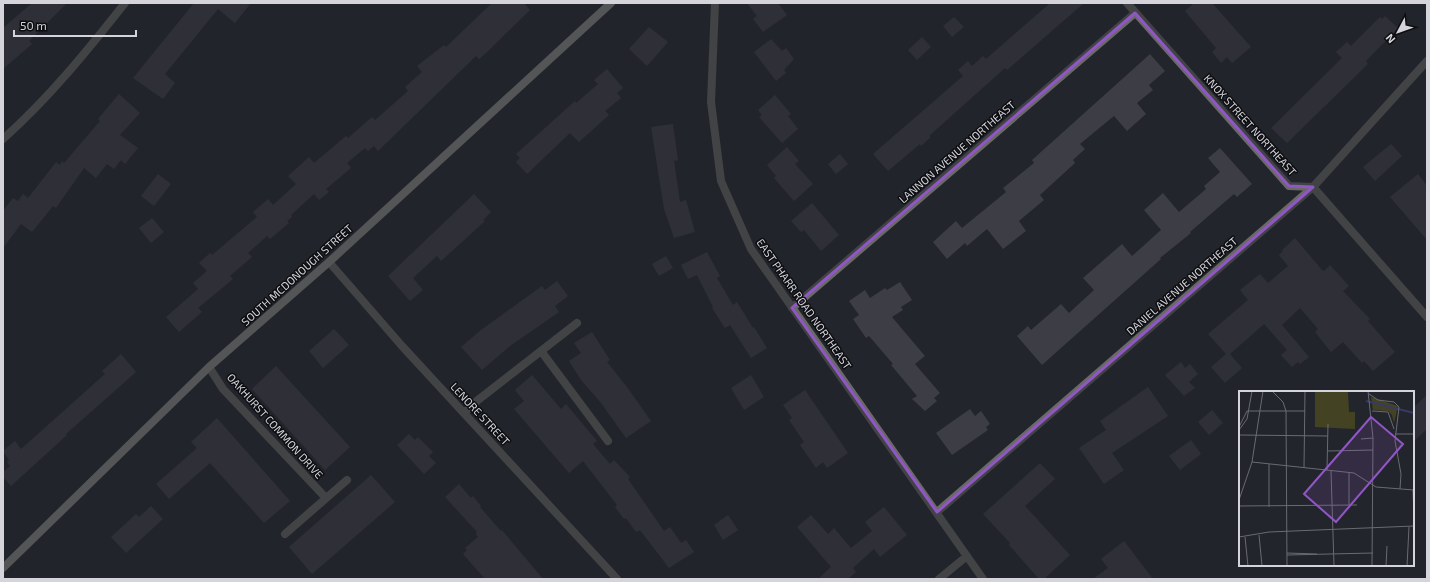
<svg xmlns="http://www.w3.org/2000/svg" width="1430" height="582" font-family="'Exo 2',sans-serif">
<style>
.building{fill:#3c3d45}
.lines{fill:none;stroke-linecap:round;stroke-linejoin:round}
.street{stroke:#696965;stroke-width:8}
.secondary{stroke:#909089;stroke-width:8}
.marked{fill:none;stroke:#9156c6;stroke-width:3;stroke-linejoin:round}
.labels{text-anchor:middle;stroke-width:3;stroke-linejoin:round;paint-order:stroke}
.street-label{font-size:11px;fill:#d4d4da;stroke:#0d0e11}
.inset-river{fill:none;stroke:#373a66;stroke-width:2}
.inset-road{fill:none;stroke:#6a6b72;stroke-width:1}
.view{fill:#9156c6;fill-opacity:0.15;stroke:#9156c6;stroke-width:2}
.inset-edge{fill:none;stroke:#d4d4da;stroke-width:2}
</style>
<rect width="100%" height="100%" fill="#23252c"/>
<path class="building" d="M32,3h35l-38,38 3,3 -29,25v-41z
M194,3h57l-16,20 -17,-14 -53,65 10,9 -12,16 -30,-21z
M492,3h32l6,7 -44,43 -7,6 -3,-3 -98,95 -4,-5 -6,5 -3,-3 -18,15 4,5 -25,21 3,3 -10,8 -5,-6 -23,21 1,2 -5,4 2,2 -19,16 -3,-3 -19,17 4,4 -22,19 3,3 -35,29 4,4 -23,20 -13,-15 32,-28 -5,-6 14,-12 -8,-8 11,-10 2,2 45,-38 -4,-5 15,-13 5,6 23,-21 -8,-8 21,-19 5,6 32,-27 2,2 24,-21 3,3 33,-29 -3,-4 17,-15 -5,-6 27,-21 2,2z
M747,3h31l9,12 -24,17 -10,-13 4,-3z
M1050,3h34l-77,67 -2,-2 -76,68 2,1 -10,9 -1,-2 -32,27 -15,-17 90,-78 -5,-6 10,-9 4,5 11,-10 3,3z
M1194,3h18l39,44 -19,16 -5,-6 -6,6 -9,-11 4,-4 -31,-37z
M1385,16l13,12 -32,33 2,3 -81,79 -16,-15 71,-70 -6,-6 11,-10 4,4 29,-29 2,2z
M954,17l10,10 -12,10 -9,-11z
M649,27l19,15 -21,24 -18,-17z
M922,37l9,10 -14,13 -9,-10z
M771,39l11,12 4,-3 8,11 -10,11 2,3 -10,8 -22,-29z
M1150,54l15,17 -16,14 4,5 -16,13 9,11 -19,17 -13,-15 -34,28 5,5 -12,11 2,3 -35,32 4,5 -25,21 7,10 -23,18 -16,-20 -20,17 -2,-3 -18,16 -14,-17 23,-21 6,7 44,-36 -3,-4 31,-25 -2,-3z
M607,69l16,19 -6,5 4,5 -16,13 4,4 -30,27 -9,-9 -43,41 -11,-12 4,-4 -4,-4 59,-53 1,2 22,-19 -4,-4z
M119,94l21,19 -20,22 18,13 -13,16 -4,-4 -7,9 -7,-5 -11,14 -12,-10 -28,40 -3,-2 -21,26 -11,-8 -18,24v-37l10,-13 5,3 5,-7 5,4 28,-36 4,3 2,-4 2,2 36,-42 -2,-2z
M775,95l16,19 -3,2 10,13 -16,14 -23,-26 3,-2 -4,-5z
M673,124l5,36 -4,1 6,41 6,-2 9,32 -21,6 -10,-29 -13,-82z
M1391,144l11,12 -27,25 -12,-14z
M787,147l12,14 -4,3 18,20 -19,17 -20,-23 2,-2 -9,-11z
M1220,148l32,36 -15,13 -3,-3 -44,38 1,1 -31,25 1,1 -119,106 -25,-29 11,-10 3,4 30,-26 8,9 25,-23 -11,-12 39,-34 10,12 29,-26 -17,-20 19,-17 16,19 27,-23 -2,-3 16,-14 -12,-14z
M840,154l8,10 -12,10 -8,-10z
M158,174l13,10 -17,22 -13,-10z
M1418,174l9,12v54l-37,-43z
M474,194l17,18 -8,8 2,1 -44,40 -4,-5 -24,22 10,12 -13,11 -22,-25z
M812,203l27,32 -18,16 -17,-21 -3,2 -10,-11z
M152,218l12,14 -13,11 -12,-15z
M1295,238l27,32 2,1 6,-6 19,21 -6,5 27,28 -2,2 27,31 -22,19 -9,-10 -2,2 -19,-21 -12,10 -16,-20 3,-3 -18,-21 -18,17 27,32 -9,7 -2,-2 -6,5 -11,-12 6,-5 -23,-26 -34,30 12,14 -17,15 -14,-16 15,-13 -18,-20 40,-34 -8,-10 20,-16 8,9 20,-17 -9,-11 4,-4 -1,-1z
M707,252l13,24 -3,2 16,27 4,-3 16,26 1,-1 13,21 -16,10 -21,-33 -5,3 -13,-20 1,-1 -16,-32 -9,4 -7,-14z
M666,256l7,12 -14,8 -7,-12z
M557,281l11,15 -13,10 4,6 -49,34 -28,24 -21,-23 20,-17 61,-44 3,4z
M900,282l12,18 -11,7 2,3 -11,7 33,39 -10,8 25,29 -6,5 3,3 -12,10 -13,-12 5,-3 -26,-31 2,-1 -24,-28 -3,2 -13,-19 6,-4 -10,-14 16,-11 5,8 15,-10 2,2z
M334,329l15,16 -26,23 -14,-17z
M592,332l18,28 -3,2 20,25 24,34 -25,17 -25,-35 -20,-23 -12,-19 12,-8 -7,-10z
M121,354l15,18 -70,62 1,1 -56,51 -8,-9v-5l7,-6 -3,-4 2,-2 -6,-9 12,-10 6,8 84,-75 -3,-3z
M1181,362l4,6 5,-4 8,10 -9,8 6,6 -11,8 -19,-21z
M276,366l74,81 -25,23 -73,-81z
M532,375l29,34 5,-5 31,37 -4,3 17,20 4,-4 16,17 -2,2 36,52 6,-4 11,16 5,-3 8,12 -25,16 -29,-38 -4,2 -10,-14 -2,1 -9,-12 2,-2 -34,-44 -14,12 -55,-64 10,-8 -9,-11z
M751,375l13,22 -20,13 -13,-22z
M1148,387l20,29 -56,37 12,17 -20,14 -25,-36 27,-18 -6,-9z
M805,390l43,63 -21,15 -4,-6 -7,6 -16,-23 4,-3 -15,-22 3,-2 -9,-13z
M1427,395v34l-14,13v-34z
M970,409l5,7 6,-5 9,13 -4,3 2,3 -36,25 -16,-22z
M1212,410l11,13 -14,12 -11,-13z
M217,418l73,83 -26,22 -54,-60 -41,36 -13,-15 41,-36 -6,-6z
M409,434l6,6 3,-3 15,15 -4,4 7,7 -12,11 -27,-29z
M1191,440l10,14 -21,16 -11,-14z
M1040,463l15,16 -30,27 45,49 -26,24h-5l-30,-34 1,-2 -27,-29z
M371,475l24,27 -83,72 -23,-27z
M459,484l12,14 2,-2 8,10 -1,1 21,24 1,-1 41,49h-58l-22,-25 4,-4 -2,-2 13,-11 -2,-3 1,-2 -32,-35z
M151,506l12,13 -37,34 -15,-16 25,-23 3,3z
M884,507l23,28 -27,22 -6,-8 -21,19 3,4 -8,7h-30l13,-12 -34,-40 14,-12 17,19 6,-6 17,20 21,-17 -7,-9z
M728,515l10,15 -15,10 -9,-15z
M1124,541l29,38h-60l15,-11 -7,-9z"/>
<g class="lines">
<path class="street" d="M715,3l-4,99 10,79 30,68 232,330
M1127,3l162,183 24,1 114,130
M3,139c46,-41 84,-88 122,-136
M329,262l73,84 215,233
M792,308l343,-295
M541,351l67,90
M209,367l14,22 103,109
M464,413l14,-13 99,-77
M937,512l376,-325 114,-126
M285,534l62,-54
M939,579l28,-23"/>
<path class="secondary" d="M3,568l206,-201 120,-105 282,-259"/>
</g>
<path d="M0 0H1430V582H0ZM1135,13l154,173 24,1 -376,325 -145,-204z" fill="#23252c" fill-opacity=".55" fill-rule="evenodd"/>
<path class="marked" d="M1135,13l154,173 24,1 -376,325 -145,-204z"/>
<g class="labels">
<g class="street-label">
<text transform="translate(1250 125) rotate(48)" y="4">KNOX STREET NORTHEAST</text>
<text transform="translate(957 152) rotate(-41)" y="4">LANNON AVENUE NORTHEAST</text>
<text transform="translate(297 275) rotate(-42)" y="4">SOUTH MCDONOUGH STREET</text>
<text transform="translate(1182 286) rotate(-41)" y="4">DANIEL AVENUE NORTHEAST</text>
<text transform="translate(804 304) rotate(55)" y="4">EAST PHARR ROAD NORTHEAST</text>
<text transform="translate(480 414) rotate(47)" y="4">LENORE STREET</text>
<text transform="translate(275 426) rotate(48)" y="4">OAKHURST COMMON DRIVE</text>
</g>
</g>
<g transform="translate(1239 391)">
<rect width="175" height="175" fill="#23252c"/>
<path d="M76,1h33l1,20h6v17l-40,-2zM132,6l27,9 -4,17 -2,-8 -4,-4 -15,-1z" fill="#434324"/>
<path class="inset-river" d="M127,10l48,12"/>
<path class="inset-road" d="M33,0l11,11 3,9 1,155M129,0l5,47 -1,128M130,3l9,6 16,2 5,5 -4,34 6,33 -1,15M8,20h58M133,20l16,1 6,17M0,36l8,-16M0,39l8,-11 5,-28M156,43h19M0,44l89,1M122,48l12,-1M89,60l45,-1M13,71l102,11 22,14 38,3M30,73v43M65,77l1,-77M88,79l1,-46M92,80l3,95M174,99l1,27M0,109l13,-38 11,-71M110,114v-32M0,115l118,-1M20,144l3,31M0,146l30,-5 145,-6M6,146l3,29M48,162l30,1M48,164l86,-2M147,175l1,-20M168,175l2,-39"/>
<path class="view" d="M132,26l32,27 -67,78 -32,-28z"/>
<rect width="175" height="175" class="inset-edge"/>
</g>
<rect width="1430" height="582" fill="none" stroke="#d4d4da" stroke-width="8"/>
<g transform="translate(1398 32) rotate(229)" stroke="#0d0e11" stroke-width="3" paint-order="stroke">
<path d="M0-3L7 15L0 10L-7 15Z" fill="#d4d4da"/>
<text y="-6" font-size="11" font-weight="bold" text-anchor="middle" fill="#d4d4da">N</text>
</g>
<path d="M14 30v6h122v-6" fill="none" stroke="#d4d4da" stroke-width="2"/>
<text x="20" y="30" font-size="12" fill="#d4d4da" stroke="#0d0e11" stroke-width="3" paint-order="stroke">50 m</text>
</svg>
